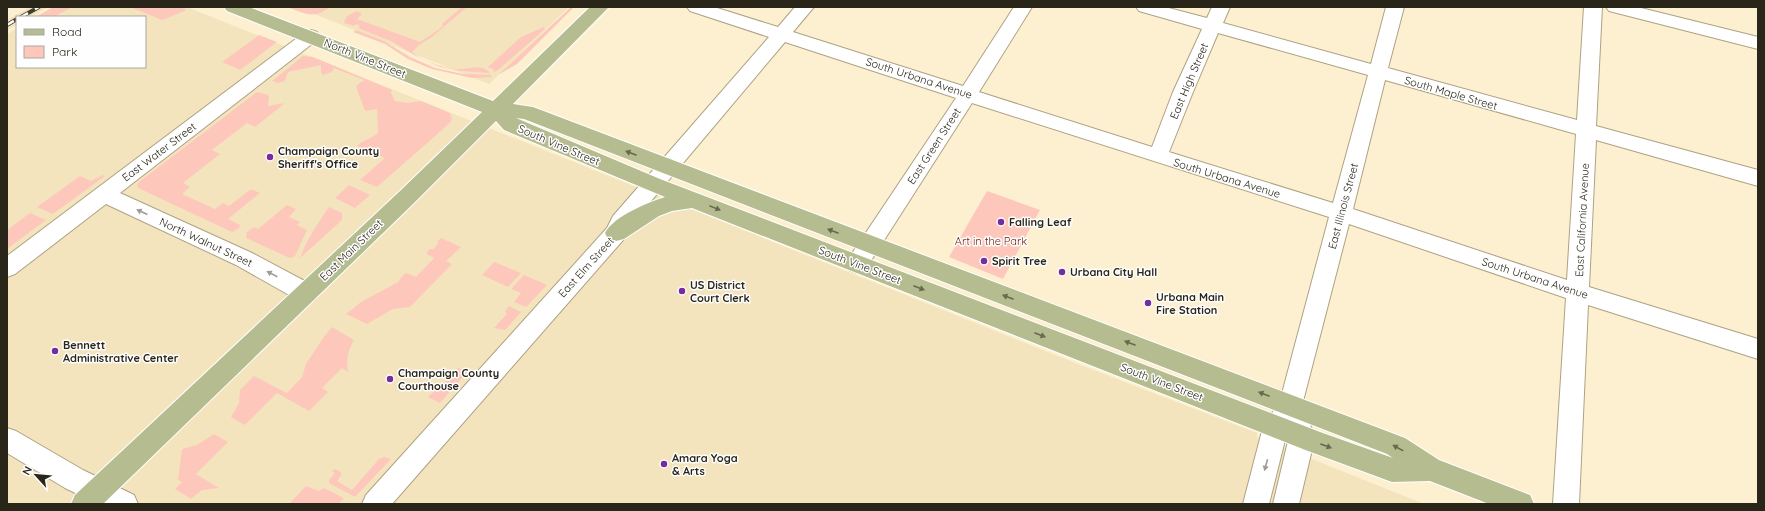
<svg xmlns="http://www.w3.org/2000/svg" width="1765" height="511" font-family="Quicksand,sans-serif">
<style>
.built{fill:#f3e4bd}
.green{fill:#fdc8bb}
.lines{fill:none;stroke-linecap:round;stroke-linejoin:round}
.minor-casing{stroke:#aea284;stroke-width:2}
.major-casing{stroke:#fff;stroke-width:2}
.minor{fill:#fff;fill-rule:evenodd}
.major{fill:#b5bc8f;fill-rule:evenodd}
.rail-casing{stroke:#443f31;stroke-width:4}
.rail{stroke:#fefefe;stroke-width:2.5;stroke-dasharray:8;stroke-linecap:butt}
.oneway{fill:#68694e}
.oneway2{fill:#9f9d98}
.poi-dot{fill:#742c9f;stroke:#fefefe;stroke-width:1.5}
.labels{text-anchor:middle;stroke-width:3;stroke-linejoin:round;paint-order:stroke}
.street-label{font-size:11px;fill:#292519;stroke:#fefefe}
.poi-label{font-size:11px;font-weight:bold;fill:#292519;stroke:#fefefe;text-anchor:start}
.park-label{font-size:11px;fill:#6e1b09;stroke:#fefefe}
</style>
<rect width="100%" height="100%" fill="#fcf0d0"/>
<path class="built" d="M30,7h18l-18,10h-13v8l-10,5v-10z
M55,7h132l886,355 184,71v4l167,67h-1417v-470l10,-6v39h128v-50h-108z
M297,7h272l-80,77z"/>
<path class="green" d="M53,7h19l-18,10h-18z
M130,7h50l7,3 -25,10z
M287,7l39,1 4,-1c-16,13 -26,6 -43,0z
M462,7h5l-35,30 -13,8 -7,7c9,8 29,15 41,17 13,2 28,-7 37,4l-28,-2 -22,-4 -26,-12 -21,-13 -35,-14 2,-2 -4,-2 -2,2 -10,-3 3,-7 10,-5 5,3 -5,5 63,23c8,-6 15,-9 23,-16l-1,-2z
M571,7h3l-57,57 -19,11z
M544,27l1,2 -47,41 -4,2 -1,-3 -5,-2 33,-30z
M356,30l28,11 26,16 25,11 28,6 28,1v2l-19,1 -40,-9 -24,-10 -23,-15 -32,-12z
M259,35l18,7 -37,28 -18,-8z
M303,56l10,1 79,33 -1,3 4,8 12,2 14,-2 29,12 2,6 -2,4 -73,64 -17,-7 25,-22 -28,-12c6,-6 14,-7 21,-13l-1,-24 -12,2 -8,-22 -1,-3 8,-6 -30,-12 -2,4 -9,3 -2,-2v-8l-33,7 -3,9 -7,2 -6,-2z
M257,92l11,3 1,2 -1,9 17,-3 -30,24 -8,-4 -35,27 8,4 -37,29 7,4 -8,7 33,15 8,-6 6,3 22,-17 9,4 -32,26 12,6 -1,3 -7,4 -94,-44 -1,-3 2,-3z
M103,175l2,1 -52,38 -16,-7 43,-31 11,5z
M349,185l21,10 -15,13 -20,-10z
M987,191l53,19 -37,69 -54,-22z
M287,205l9,4 -7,8 11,5 -3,3 10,5 -12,26 -5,2 -44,-20 1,-6 7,-5 4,2z
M329,207l13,6v7l-42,38c7,-19 18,-35 29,-51z
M30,213l16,7 -39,29v-19z
M441,238l20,9 -15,14 6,3 -42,43 -17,2 -26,15 -21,-10 15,-12 37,-20 6,-8 3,-1 9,4 18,-19 -7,-4v-2l3,-3h3l6,-6 -2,-1z
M494,262l27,11 -13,14 -26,-12z
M524,275l23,10 -21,22 -12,-5 7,-9 -10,-4z
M509,306l12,6 -16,18 -11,-2 13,-14 -2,-2z
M332,327l22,13c-6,11 -8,19 -6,32l-6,-4 -20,20 6,4 -19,19 -32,-18 -32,32 -14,-8 8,-14 1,-13 14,-14 33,17 15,-16 4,-13 17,-26z
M458,368l9,4 -27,31 -12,-6 7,-7 2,1z
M214,434l14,8 -32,32 23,14 -17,2 -11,9 -16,-10 7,-7 -4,-2 4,-31 15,-4z
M384,457l7,2 -36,38 -26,-14v-3l6,-7 -3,-2 3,-2 6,3v3l-4,6 15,9 27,-31z
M306,486l13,5 5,-3 20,10 -5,6h-50z"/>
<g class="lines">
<defs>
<path id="minor" d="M687,7h27l64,20 17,-20h19l-21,25 170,54 51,-79h18l-53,85 173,55 21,-55 29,-63 -63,-18 -3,-4h29l42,11 5,-11h18l-7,16 148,41 15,-57h18l-16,61 189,52 7,-113h18l-6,119 162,44v16l-162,-46 -7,147 169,52v20l-170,-54 -9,199h-26l13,-206 -217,-74 -48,185 3,1 11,27 -16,67h-26l16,-67 -2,-5 -18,72h-26l20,-77 17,-26 49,-184 -357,-114 -107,167 -8,3 -8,-3 -3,-6 3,-6 107,-160 -171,-56 -155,184 -6,13 -232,265h-30l4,-9 241,-267 6,-12 156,-179 -79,-26zM1218,33l150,42 -35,128 -164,-51 24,-60zM1385,80l191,54 -9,146 -214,-71z
M1606,7h31l121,30v12l-149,-38z
M311,30l6,2 3,4 -3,4 -197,153 132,60 62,33 3,7 -3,7 -8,2 -8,-2 -62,-35 -130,-61 -91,70 -8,3v-21l298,-224z
M7,428l9,3 67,39 51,25 4,9h-40l-33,-16 -58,-35z"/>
<path id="major" d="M224,7h25l244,94 97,-94h19l-96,97 20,3 872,331 34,22 91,35 4,9h-45l-59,-23 -38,1 -84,-31 -616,-243 -20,3 -13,5 -35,23 -8,2 -8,-2 -3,-6c9,-17 42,-30 60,-36l-161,-67 -8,-9 -82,82 -311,301h-32l4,-9 325,-304 82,-79 -255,-101zM516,118l8,1 863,335 6,4 -73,-26 -660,-253z"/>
</defs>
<use href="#minor" class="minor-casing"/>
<use href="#major" class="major-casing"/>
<use href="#minor" class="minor"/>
<use href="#major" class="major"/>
<defs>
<path id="rail" d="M21,17l18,-10
M7,25l10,-6"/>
</defs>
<use href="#rail" class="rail-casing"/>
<use href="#rail" class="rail"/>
</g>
<defs><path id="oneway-solid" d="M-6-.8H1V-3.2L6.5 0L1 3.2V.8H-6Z"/></defs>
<g class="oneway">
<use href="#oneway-solid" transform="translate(631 153) rotate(-159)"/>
<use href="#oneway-solid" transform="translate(715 208) rotate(22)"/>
<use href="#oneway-solid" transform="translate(833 231) rotate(-159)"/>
<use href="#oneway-solid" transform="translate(919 288) rotate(21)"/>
<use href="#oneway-solid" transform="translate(1008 297) rotate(-159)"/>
<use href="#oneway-solid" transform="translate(1040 335) rotate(21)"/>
<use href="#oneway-solid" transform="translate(1130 343) rotate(-159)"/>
<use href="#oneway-solid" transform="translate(1264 394) rotate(-159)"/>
<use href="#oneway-solid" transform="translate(1326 446) rotate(20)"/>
<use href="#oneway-solid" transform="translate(1398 448) rotate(-151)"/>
</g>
<g class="oneway2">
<use href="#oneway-solid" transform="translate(142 212) rotate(-155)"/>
<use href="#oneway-solid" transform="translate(272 274) rotate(-152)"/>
<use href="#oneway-solid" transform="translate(1266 465) rotate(105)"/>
</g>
<g class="poi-dot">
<circle cx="270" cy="157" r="4"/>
<circle cx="1001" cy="222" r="4"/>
<circle cx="984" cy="261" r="4"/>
<circle cx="1062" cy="272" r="4"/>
<circle cx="682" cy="291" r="4"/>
<circle cx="1148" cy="303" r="4"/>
<circle cx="55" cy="351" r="4"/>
<circle cx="390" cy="379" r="4"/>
<circle cx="664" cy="464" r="4"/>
</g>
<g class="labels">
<g class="street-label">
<text transform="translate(365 58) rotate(22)" y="4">North Vine Street</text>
<text transform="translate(919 78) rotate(18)" y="4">South Urbana Avenue</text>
<text transform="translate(1189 81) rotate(-67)" y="4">East High Street</text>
<text transform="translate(1451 93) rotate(16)" y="4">South Maple Street</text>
<text transform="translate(559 145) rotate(23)" y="4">South Vine Street</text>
<text transform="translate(934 146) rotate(-57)" y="4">East Green Street</text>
<text transform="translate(159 152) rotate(-37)" y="4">East Water Street</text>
<text transform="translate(1227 178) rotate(17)" y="4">South Urbana Avenue</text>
<text transform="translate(1343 206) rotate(-75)" y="4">East Illinois Street</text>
<text transform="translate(1582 220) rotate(-87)" y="4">East California Avenue</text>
<text transform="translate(206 242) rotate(25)" y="4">North Walnut Street</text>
<text transform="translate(351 250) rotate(-44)" y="4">East Main Street</text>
<text transform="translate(860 265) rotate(21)" y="4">South Vine Street</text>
<text transform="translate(586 267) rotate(-48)" y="4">East Elm Street</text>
<text transform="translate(1535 278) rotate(18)" y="4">South Urbana Avenue</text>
<text transform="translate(1162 382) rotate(21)" y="4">South Vine Street</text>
</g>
<g class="poi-label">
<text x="278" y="155">Champaign County<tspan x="278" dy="13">Sheriff's Office</tspan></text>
<text x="1009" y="226">Falling Leaf</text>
<text x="992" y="265">Spirit Tree</text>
<text x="1070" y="276">Urbana City Hall</text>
<text x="690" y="289">US District<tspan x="690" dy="13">Court Clerk</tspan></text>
<text x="1156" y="301">Urbana Main<tspan x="1156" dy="13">Fire Station</tspan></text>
<text x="63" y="349">Bennett<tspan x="63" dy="13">Administrative Center</tspan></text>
<text x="398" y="377">Champaign County<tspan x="398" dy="13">Courthouse</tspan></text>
<text x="672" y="462">Amara Yoga<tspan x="672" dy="13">&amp; Arts</tspan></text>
</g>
<g class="park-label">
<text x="991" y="245">Art in the Park</text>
</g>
</g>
<rect width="1765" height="511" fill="none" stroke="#292519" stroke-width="16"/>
<rect x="16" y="16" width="130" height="52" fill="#fefefe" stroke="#a9a7a2"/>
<rect x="24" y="29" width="20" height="6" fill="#b5bc8f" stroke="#a9a7a2"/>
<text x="52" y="36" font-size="12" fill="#292519">Road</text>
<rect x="24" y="46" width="20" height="12" fill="#fdc8bb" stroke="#a9a7a2"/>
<text x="52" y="56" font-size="12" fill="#292519">Park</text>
<g transform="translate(36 475) rotate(297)" stroke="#fefefe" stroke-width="3" paint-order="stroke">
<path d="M0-3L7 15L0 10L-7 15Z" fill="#292519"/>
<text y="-6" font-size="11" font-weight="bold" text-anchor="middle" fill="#292519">N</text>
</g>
</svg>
